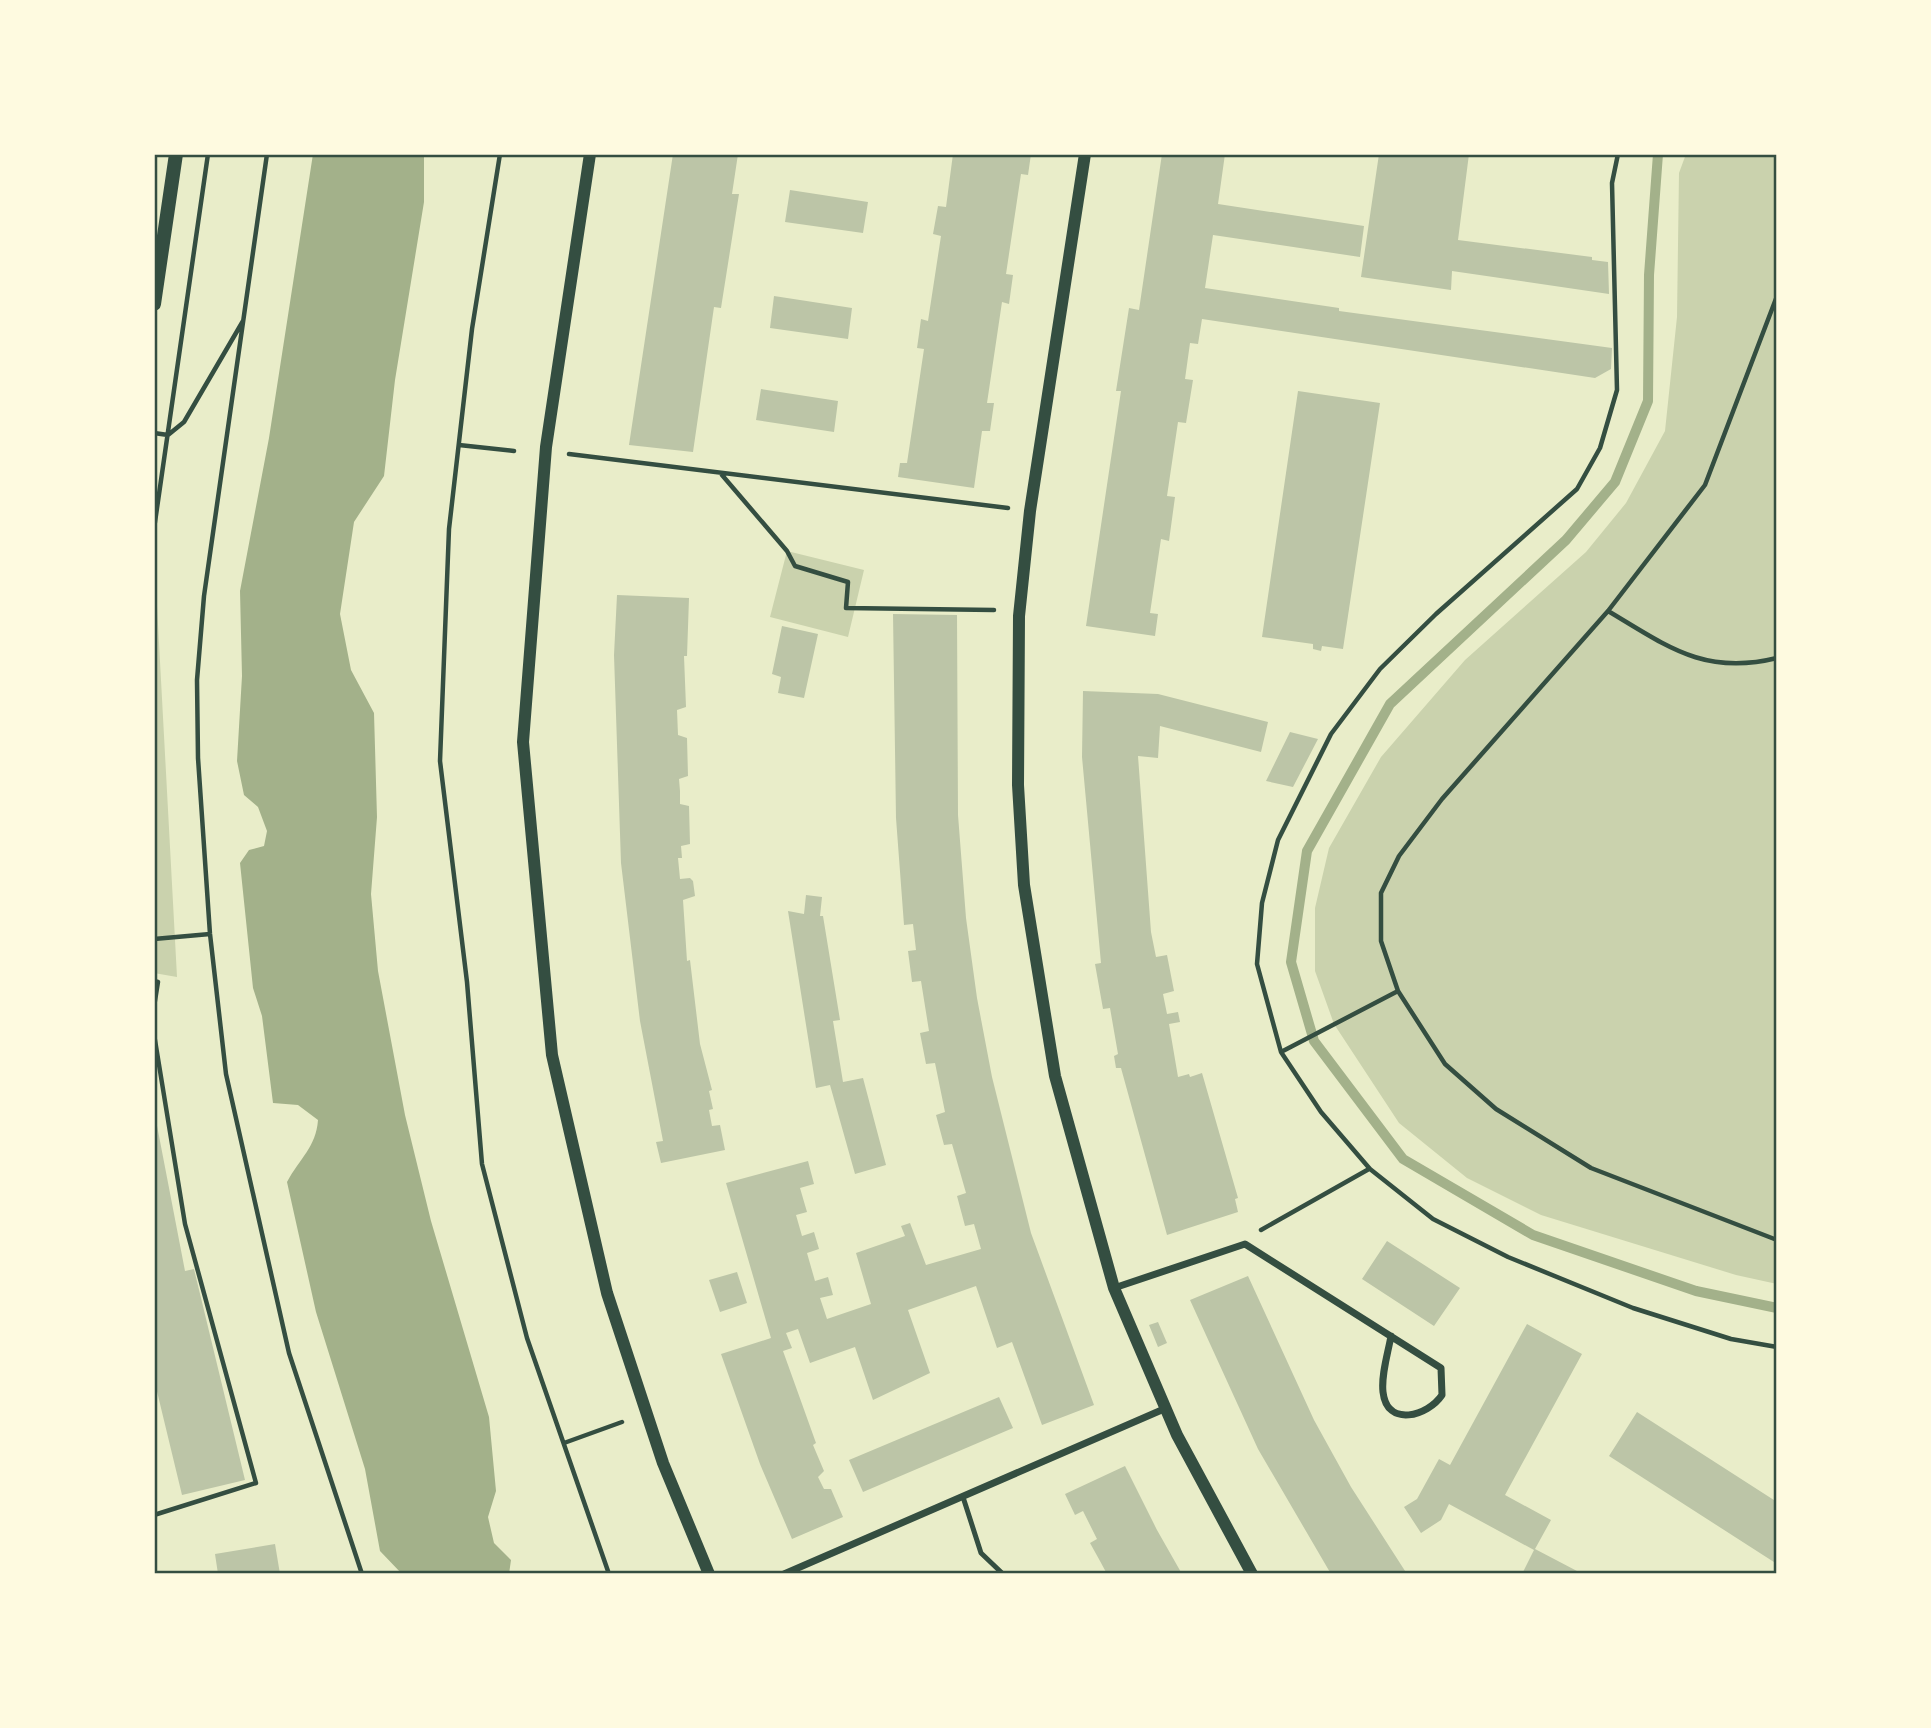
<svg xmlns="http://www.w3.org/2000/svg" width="1931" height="1728" font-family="Mulish,sans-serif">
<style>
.green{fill:#cad2ad}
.water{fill:#a3b18a}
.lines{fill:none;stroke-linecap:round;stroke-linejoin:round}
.stream{stroke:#a3b18a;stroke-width:10}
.building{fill:#bcc5a7}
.path{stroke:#344e41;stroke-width:4.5}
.service{stroke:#344e41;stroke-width:5}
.minor{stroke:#344e41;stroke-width:7}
.tertiary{stroke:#344e41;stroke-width:12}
.secondary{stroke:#344e41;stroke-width:14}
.neatline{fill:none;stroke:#344e41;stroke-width:2.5}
</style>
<rect width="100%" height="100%" fill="#e9edc9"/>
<path class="green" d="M1686,154h91v1130l-41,-9 -195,-60 -74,-37 -68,-55 -65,-99 -19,-53v-63l14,-60 52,-91 84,-97 121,-108 40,-49 39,-72 12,-114 2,-144z
M787,551l77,19 -16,67 -78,-20z
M156,587l21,390 -23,-4z"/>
<path class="water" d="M313,154h111v48l-29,178 -11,96 -30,46 -14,92 11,56 23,43 3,104 -6,77 7,77 27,144 26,106 58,196 7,74 -8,26 6,26 17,17 -2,14h-107l-22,-23 -15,-82 -49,-157 -29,-130c13,-24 29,-35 31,-62l-20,-15 -25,-2 -11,-87 -9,-28 -13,-125 9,-13 15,-4 3,-15 -9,-24 -14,-12 -7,-34 5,-85 -2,-85 29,-153z"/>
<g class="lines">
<path class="stream" d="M1658,154l-9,121 -1,126 -33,81 -49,58 -176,164 -83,147 -16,111 23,79 89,118 130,76 163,56 81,17"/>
</g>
<path class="building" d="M673,154h65l-6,40h7l-18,114 -7,-1 -21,145 -64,-7z
M953,154h78l-3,21 -7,-1 -15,100 7,1 -4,29 -7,-2 -15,101h7l-4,28h-8l-8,57 -76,-11 2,-14h7l17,-114 -7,-1 2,-14 2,-15 7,2 13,-85 -8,-2 5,-28 8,1z
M1162,154h63l-7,50 146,22 -4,31 -147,-22 -8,53 134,20v3l273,37 -1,21 -16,9 -393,-59 -4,25 -8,-1 -5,36 8,1 -7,43 -8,-1 -11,74 8,1 -6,44 -8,-2 -11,74 8,1 -3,22 -69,-10 35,-235h-5l13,-83 10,2z
M1379,154h90l-11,86 134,17v3l16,2 1,32 -157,-23 -1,19 -90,-13z
M790,190l78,12 -5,31 -78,-11z
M774,296l78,12 -4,31 -78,-11z
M761,389l77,12 -4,31 -78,-12z
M1298,391l82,12 -37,246 -21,-3 -1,5 -8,-2v-5l-51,-7z
M617,595l72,3 -2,58h-3l2,51 -9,3 1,25 9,3 1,38 -9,3 1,12v13l9,2 1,38 -9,2 1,12h-4l2,21 10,-1 3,3 2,15 -12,4 4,61 3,-1 10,84 12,46 -3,1 4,18 -4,1 3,16 8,-1 5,25 -64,13 -5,-21 7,-1 -23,-120 -19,-158 -7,-208z
M893,614l64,1 1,200 8,103 11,80 15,79 39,156 63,172 -52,20 -30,-83 -15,6 -21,-62 -68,24 22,63 -57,27 -18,-53 -45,16 -12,-34 -12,4 6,15 -9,3 33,92 -3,2 11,26 -6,6 6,12h7l12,28 -51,22 -32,-75 -39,-110 50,-16 -45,-155 82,-22 6,23 -14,4 7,24 -11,3 6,21 12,-4 5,17 -12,4 8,28 13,-4 5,18 -13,3 7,21 44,-15 -15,-51 49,-17 -4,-10 9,-3 16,42 55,-16 -7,-25 -9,2 -8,-30 9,-3 -14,-49 -8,1 -8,-30 9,-3 -10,-49 -9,1 -6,-31 9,-2 -8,-50 -9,1 -4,-31 8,-1 -3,-26 -9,1 -8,-107z
M782,626l36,8 -14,64 -26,-5 3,-16 -9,-3z
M1083,691l75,3 110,28 -7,30 -101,-26 -2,32 -20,-2 13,176 5,25 11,-2 7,36 -11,3 4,20 11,-2 2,10 -11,2 9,53 11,-3 1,3 12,-4 36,125 -3,1 3,13 -71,23 -46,-167h-5l-2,-12 4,-2 -8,-46 -7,1 -8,-45 6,-1 -19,-206z
M1290,732l28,7 -25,48 -27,-6z
M806,895l16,2 -2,19h3l17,104 -7,1 10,61 20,-4 23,87 -31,9 -25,-89 -14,3 -28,-177 16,3z
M154,1110l31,161 9,-2 51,211 -63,15 -28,-116z
M1387,1241l73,47 -26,38 -72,-47z
M737,1272l10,31 -27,9 -11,-32z
M1248,1276l66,144 37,67 56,87h-76l-73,-125 -68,-149z
M1158,1322l9,21 -9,4 -9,-22z
M1527,1324l55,30 -77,141 46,25 -16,29 42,22 -1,3h-54l12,-24 -85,-46 -8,16 -20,13 -17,-26 13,-8 22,-40 11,6z
M999,1397l14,31 -150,64 -14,-32z
M1637,1412l140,90v62l-168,-108z
M1125,1466l32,64 25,44h-75l-7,-13 -10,-18 7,-4 -14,-28 -8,4 -10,-21z
M275,1544l5,30h-62l-3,-20z"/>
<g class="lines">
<path class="path" d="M267,154l-63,442 -7,84 1,78 12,176 16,140 63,279 73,221
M500,154l-28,175 -23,200 -9,232 27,221 15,182 45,174 82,236
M1618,154l-6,29 5,207 -17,58 -23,41 -141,125 -56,55 -49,65 -53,106 -16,63 -5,61 24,88 40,60 49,57 63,50 75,38 125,51 98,31 46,8
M1777,296l-72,189 -97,126 -166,188 -43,57 -18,37v48l17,50 47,73 51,45 95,59 186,72
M154,433l14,2 16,-13 59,-101
M459,445l55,6
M569,454l439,54
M722,475l65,76 8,15 53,16 -2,26 148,2
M154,529l54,-375
M1608,611c59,35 96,65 169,47
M154,939l56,-5
M154,981l4,1 -4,25
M154,1034l31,190 71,259 -102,32
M1281,1052l117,-61
M1261,1230l108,-61
M564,1443l58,-21"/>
<path class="service" d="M963,1497l18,56 22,21"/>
<path class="minor" d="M1114,1288l131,-44 196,124 1,27c-14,21 -55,33 -59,-3 -2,-17 5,-39 8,-56
M784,1574l380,-165"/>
<path class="tertiary" d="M590,154l-44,293 -23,295 29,313 55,238 56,170 46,111
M1085,154l-55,357 -11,105 -1,169 6,100 31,191 59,212 63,147 75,139"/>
<path class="secondary" d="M154,304l22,-150"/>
</g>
<rect width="1931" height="1728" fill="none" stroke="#fefae0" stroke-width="312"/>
<rect x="156" y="156" width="1619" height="1416" class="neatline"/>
</svg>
